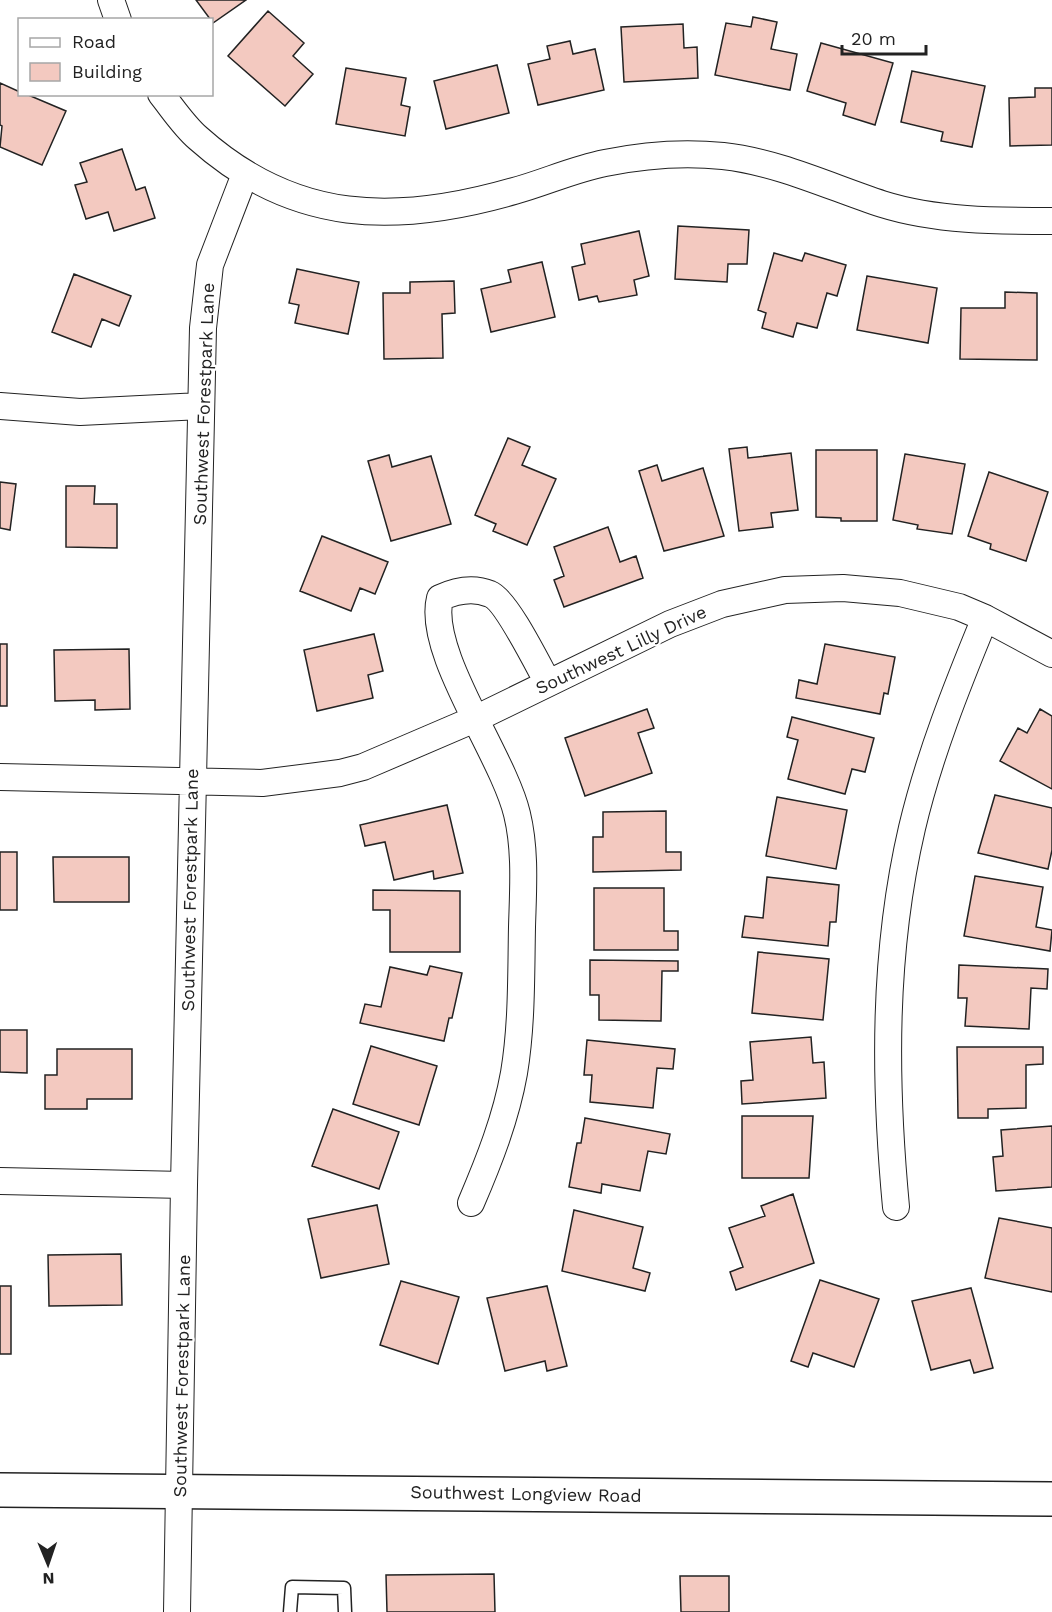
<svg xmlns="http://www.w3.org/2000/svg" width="1052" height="1612" font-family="'Work Sans',sans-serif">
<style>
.building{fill:#f3c9c0;stroke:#222;stroke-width:1.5}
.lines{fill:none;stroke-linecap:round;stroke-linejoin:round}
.lane-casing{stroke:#222;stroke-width:15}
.street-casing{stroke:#222;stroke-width:28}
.secondary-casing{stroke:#222;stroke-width:36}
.lane{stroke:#fff;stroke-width:12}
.street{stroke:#fff;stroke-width:26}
.secondary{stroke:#fff;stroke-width:33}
.labels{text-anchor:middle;stroke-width:4.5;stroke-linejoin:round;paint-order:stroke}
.street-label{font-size:18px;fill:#222;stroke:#fff}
</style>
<rect width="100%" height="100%" fill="#fff"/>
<path class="building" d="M196,0h50l-33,23z
M268,11l36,32 -11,13 20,18 -28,32 -57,-50z
M753,17l24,5 -6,27 26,5 -7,36 -75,-15 11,-52 25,4z
M683,24l1,24 13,-1 1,31 -74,4 -3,-55z
M570,41l3,13 22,-5 9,41 -66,15 -10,-41 22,-5 -3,-13z
M821,43l72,20 -18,62 -32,-10 3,-12 -39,-12z
M497,65l12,48 -63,16 -12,-48z
M346,68l60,10 -5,27 9,2 -5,29 -69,-12z
M912,71l73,15 -13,61 -31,-6 2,-9 -42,-10z
M0,83l20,9v2h6l40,17 -24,54 -42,-18 2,-21 -2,-1z
M1035,88h17v57l-42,1 -1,-48 26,-1z
M122,149l14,41 9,-3 10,31 -41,13 -6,-19 -22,7 -11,-34 12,-3 -7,-19z
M678,226l71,4 -2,34h-19l-1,18 -52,-3z
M639,231l10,45 -15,4 3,15 -38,7 -2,-6 -18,4 -7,-33 13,-3 -4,-20z
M774,253l28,8 3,-8 41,12 -9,31 -10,-3 -10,35 -20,-5 -4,14 -31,-9 4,-15 -8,-3z
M542,262l13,55 -64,15 -10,-43 30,-7 -3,-12z
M297,269l62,13 -11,52 -53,-11 4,-18 -10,-2z
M74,274l57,22 -12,30 -17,-7 -11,28 -39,-15z
M867,276l70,12 -9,55 -71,-13z
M454,281l1,32 -13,1 1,44 -59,1 -1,-66h27v-11z
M1005,292l32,1v67l-77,-1 1,-51h44z
M508,438l22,9 -8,18 34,14 -29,66 -34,-14 3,-7 -21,-9z
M747,447l1,11 43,-5 7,57 -27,3 2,14 -34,4 -10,-82z
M816,450h61v71h-36v-3l-25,-1z
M905,454l60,10 -13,70 -35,-5 1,-4 -25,-5z
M389,455l3,12 39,-11 20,68 -60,17 -23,-80z
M657,465l5,16 41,-13 21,68 -60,15 -25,-80z
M989,472l59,20 -22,69 -36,-12 1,-5 -23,-8z
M0,482l16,2 -6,46 -10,-2z
M66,486h29l-1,18h23v44l-51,-1z
M608,527l12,35 16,-6 7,22 -79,29 -10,-27 10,-4 -10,-29z
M322,536l66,26 -13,32 -15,-6 -9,23 -51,-20z
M374,634l9,37 -15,4 5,23 -56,13 -13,-61z
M0,644h7v62h-7z
M825,644l70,13 -7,37 -4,-1 -4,21 -84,-16 3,-18 18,4z
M129,649l1,60 -35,1v-10l-40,1 -1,-51z
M647,709l7,19 -16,5 14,40 -67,23 -20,-58z
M1040,709l12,7v73l-52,-28 18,-33 9,5z
M792,717l82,21 -9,34 -13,-3 -7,25 -57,-15 10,-39 -11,-3z
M995,795l57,13v42l-4,19 -70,-16z
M777,797l70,13 -11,59 -70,-13z
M447,805l16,68 -29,6 -1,-8 -39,9 -9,-38 -20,4 -5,-21z
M666,811v41h15v18l-88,2v-35h10v-25z
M0,852h17v58h-17z
M53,857h76v45h-75z
M975,876l68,11 -7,40 16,3 -2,21 -86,-15z
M767,877l72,8 -3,37h-6l-2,24 -86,-9 3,-21 18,2z
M594,888h70v43h14v19h-84z
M373,890l87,1v61h-70v-42h-17z
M758,952l71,7 -6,61 -71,-7z
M590,960l88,1v10h-16l-1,50 -62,-1v-25h-9z
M959,965l89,4 -1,20 -16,-1 -2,41 -64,-3 2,-28h-9z
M430,966l32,7 -10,45h-3l-5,23 -84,-18 5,-19 16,3 9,-40 37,8z
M0,1030h27v43l-27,-1z
M811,1037l2,26 11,-1 2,36 -84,6 -1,-23 12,-1 -3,-38z
M587,1040l88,9 -2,20 -16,-1 -4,40 -63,-6 2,-27h-8z
M371,1046l66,20 -18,59 -66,-21z
M957,1047h86v17l-17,1v43l-38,1v9h-30z
M57,1049h75v50h-45v10h-42v-34h12z
M333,1109l66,23 -20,57 -67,-23z
M742,1116h71l-4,62h-67z
M585,1118l85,16 -4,20 -18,-3 -8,40 -38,-7 -1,9 -32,-6 8,-44h4z
M1052,1126v61l-56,4 -3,-34 10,-1 -2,-26z
M793,1194l21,69 -78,27 -6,-18 13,-5 -14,-39 36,-12 -4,-10z
M377,1205l12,59 -68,14 -13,-59z
M574,1210l69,17 -10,41 17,5 -5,18 -83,-20z
M999,1218l53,10v64l-67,-14z
M121,1254l1,51 -73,1 -1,-51z
M820,1280l59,19 -25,68 -41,-14 -5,14 -17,-6z
M401,1281l58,16 -21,67 -58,-19z
M0,1286h11v68h-11z
M547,1286l20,80 -20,5 -2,-10 -40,10 -18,-73z
M971,1288l22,80 -19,5 -4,-13 -39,10 -19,-69z
M494,1574l1,38h-108l-1,-37z
M680,1576h49v36h-48z"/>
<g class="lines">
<defs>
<path id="lane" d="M290,1612l2,-25 52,1 1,24"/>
<path id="street" d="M111,0l7,20
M161,94c12,15 23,32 37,44 96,86 198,87 316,53 30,-8 60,-22 91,-28 39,-8 79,-11 118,-7 55,6 107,31 159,48 54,17 114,17 170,17
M0,406l80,6 121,-6
M0,777l262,6 78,-10 23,-6 112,-48 195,-95 52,-20 63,-14 58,-2 57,5 59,14 26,11 67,36
M0,1181l184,4
M471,1203c18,-42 35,-85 43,-130 8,-48 7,-97 8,-146 1,-37 4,-76 -5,-113 -14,-59 -91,-162 -77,-216 15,-7 33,-11 50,-4 16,6 48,71 58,89
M896,1207c-12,-128 -13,-254 16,-379 17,-72 45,-142 73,-210
M177,1612l7,-427 19,-857 7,-63 35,-91"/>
<path id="secondary" d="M0,1490l1052,9"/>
</defs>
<use href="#lane" class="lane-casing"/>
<use href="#street" class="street-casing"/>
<use href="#secondary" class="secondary-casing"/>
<use href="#lane" class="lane"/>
<use href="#street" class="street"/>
<use href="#secondary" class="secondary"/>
</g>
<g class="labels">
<g class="street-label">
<text transform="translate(204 404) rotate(-88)" y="6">Southwest Forestpark Lane</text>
<text transform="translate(621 650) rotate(-25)" y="6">Southwest Lilly Drive</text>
<text transform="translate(190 890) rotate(-89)" y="6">Southwest Forestpark Lane</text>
<text transform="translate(182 1376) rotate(-89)" y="6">Southwest Forestpark Lane</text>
<text transform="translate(526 1494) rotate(1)" y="6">Southwest Longview Road</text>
</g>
</g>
<rect x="18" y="18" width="195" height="78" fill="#ffffff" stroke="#a7a7a7" stroke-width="1.5"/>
<rect x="30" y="38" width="30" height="9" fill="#ffffff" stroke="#a7a7a7" stroke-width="1.5"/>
<text x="72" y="48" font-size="18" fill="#222222">Road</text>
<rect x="30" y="63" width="30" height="18" fill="#f3c9c0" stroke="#a7a7a7" stroke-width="1.5"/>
<text x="72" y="78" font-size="18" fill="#222222">Building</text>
<g transform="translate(48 1564) rotate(178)" stroke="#ffffff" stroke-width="4.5" paint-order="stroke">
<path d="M0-4.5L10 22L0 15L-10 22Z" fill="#222222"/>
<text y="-9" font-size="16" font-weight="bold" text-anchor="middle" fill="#222222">N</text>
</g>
<path d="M842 45v9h84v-9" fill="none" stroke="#222222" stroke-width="3"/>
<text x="851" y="45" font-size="18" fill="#222222" stroke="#ffffff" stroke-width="4.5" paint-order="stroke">20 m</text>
</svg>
